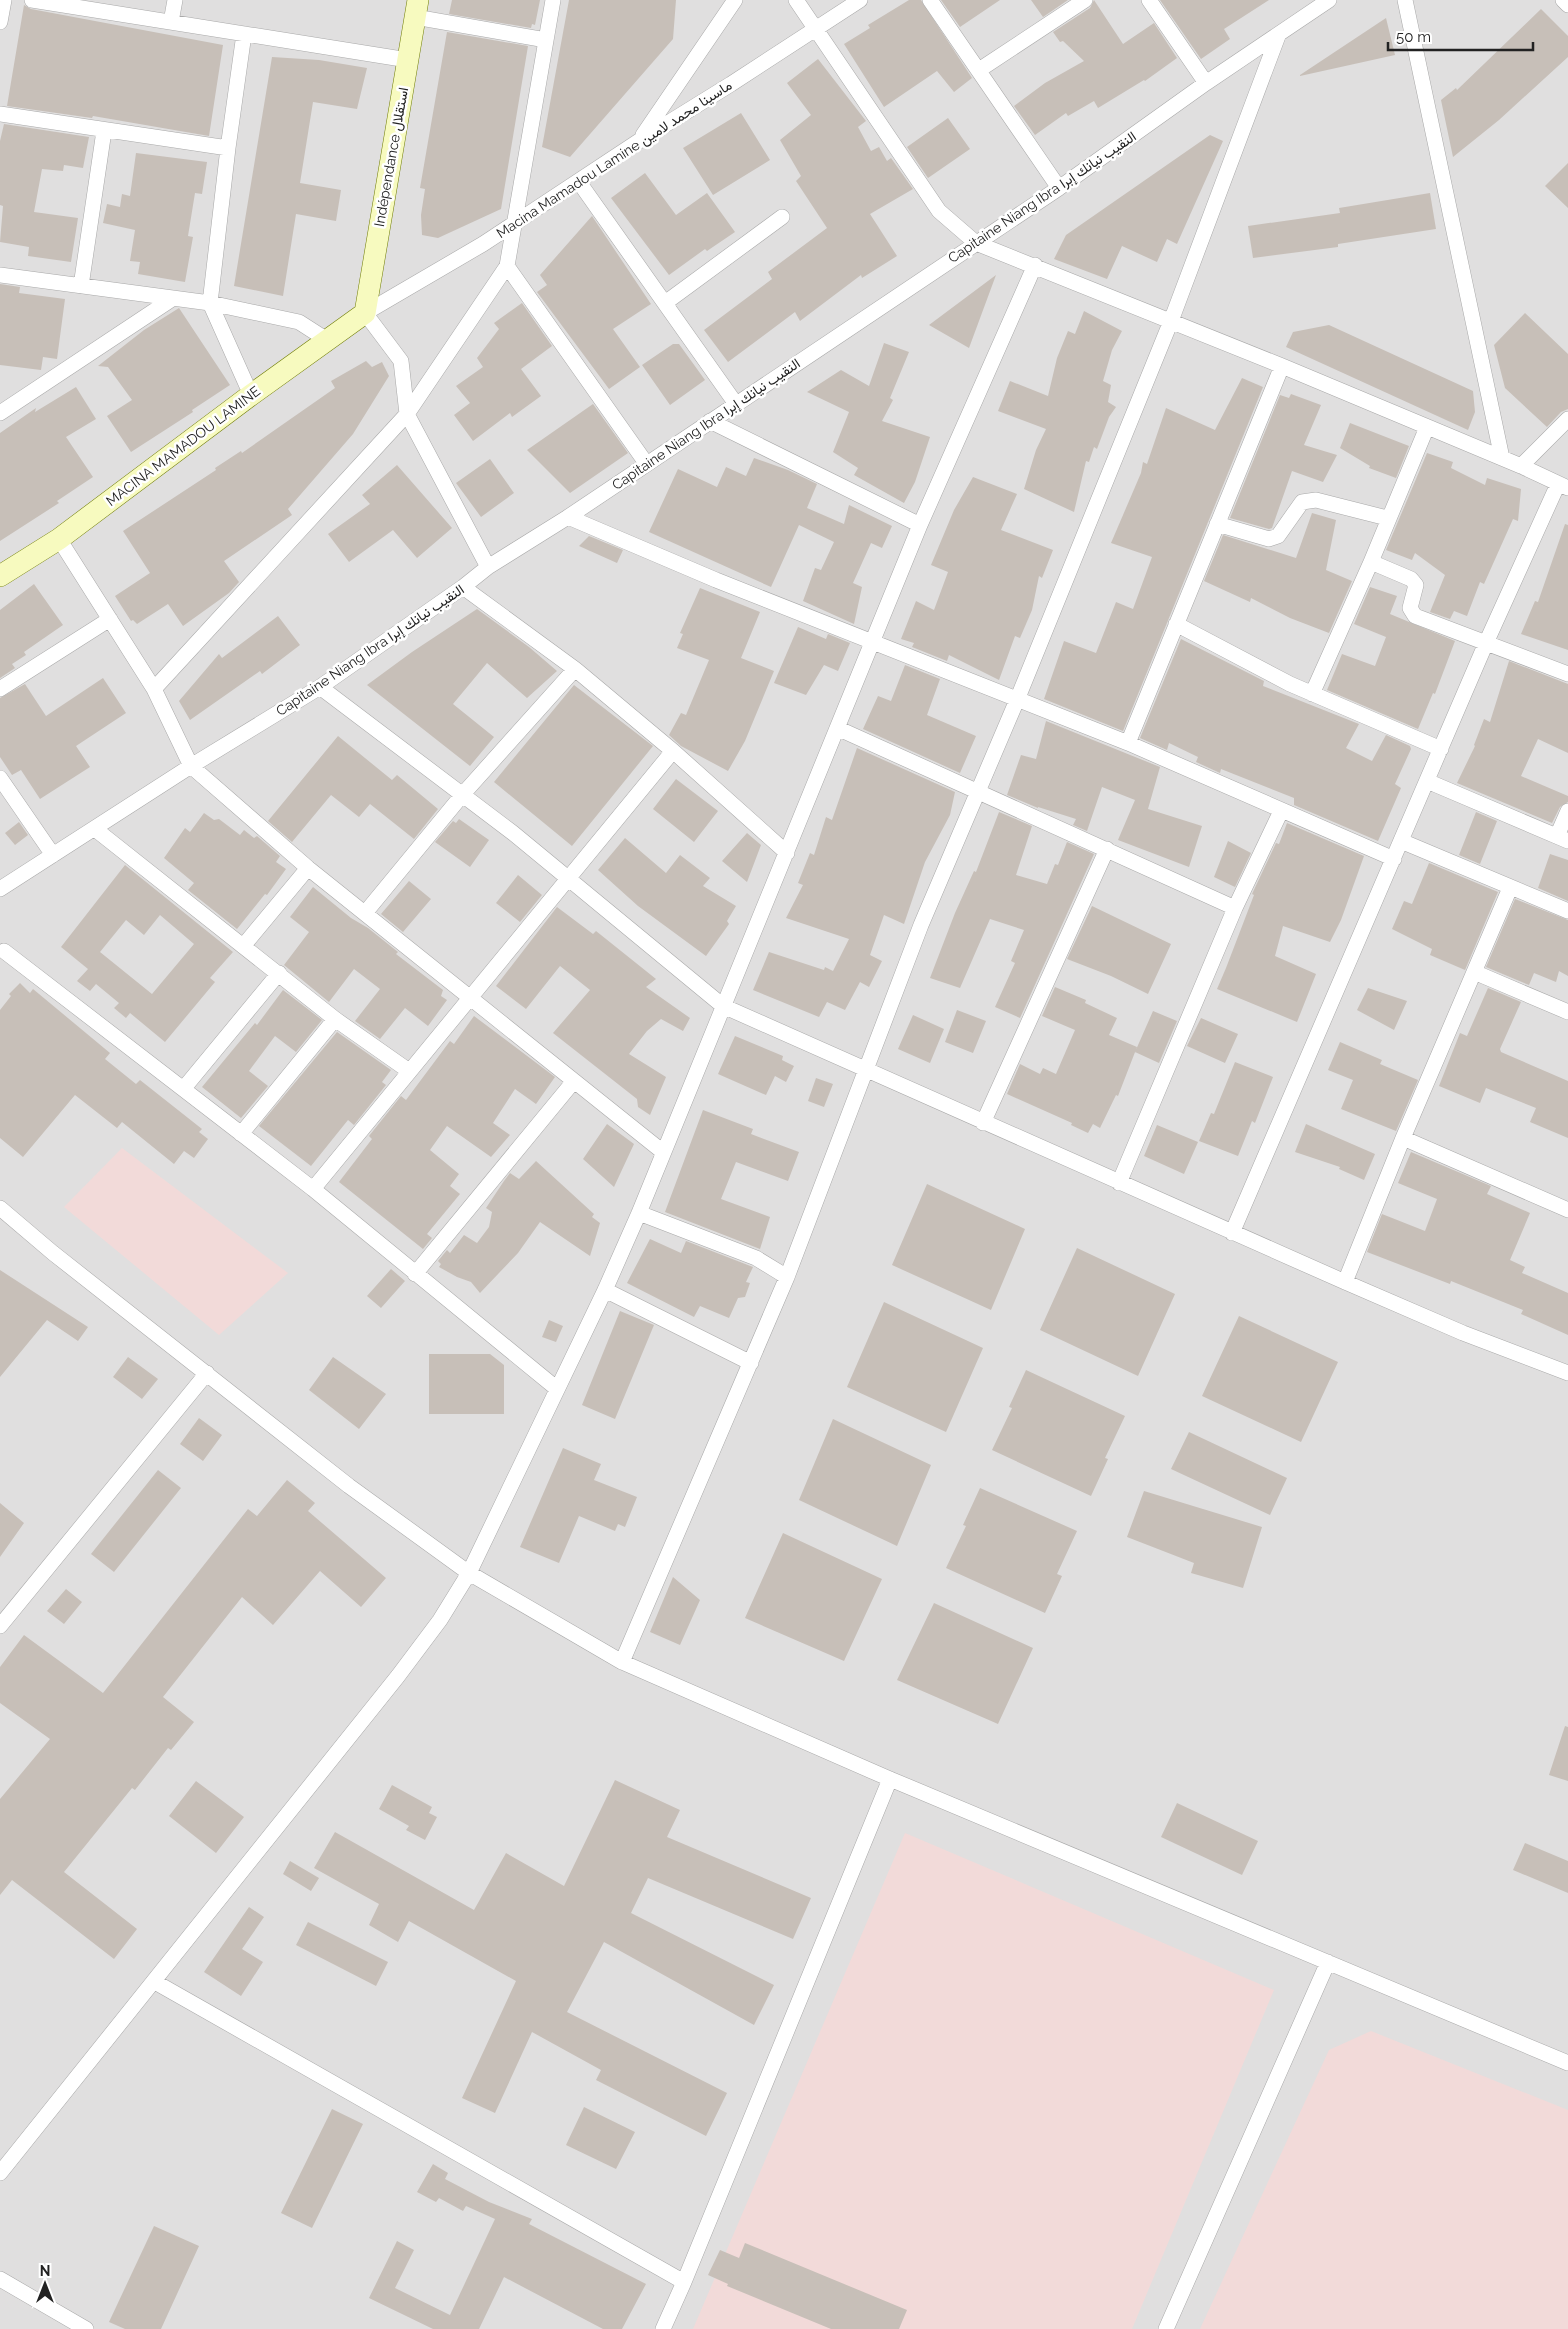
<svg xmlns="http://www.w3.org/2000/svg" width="1568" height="2329" font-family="Raleway,Vazirmatn,sans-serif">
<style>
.residential{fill:#e0dfdf}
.commercial{fill:#f2dad9}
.building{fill:#c7bfb8;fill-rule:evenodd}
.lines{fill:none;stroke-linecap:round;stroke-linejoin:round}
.street-casing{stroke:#a9a9a9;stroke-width:16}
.secondary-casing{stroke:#707d05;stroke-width:22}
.street{stroke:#fff;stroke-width:15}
.secondary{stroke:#f7fabf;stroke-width:21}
.labels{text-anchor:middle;stroke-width:5;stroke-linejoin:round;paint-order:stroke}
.street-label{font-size:14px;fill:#222;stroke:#fff}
</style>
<rect width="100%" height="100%" fill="#f2efe9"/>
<path class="residential" d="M0,0h1568v2329h-1568z"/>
<path class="commercial" d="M122,1148l166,125 -69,62 -155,-128z
M905,1833l369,157 -142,339h-439z
M1371,2031l197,79v219h-368l129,-279z"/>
<path class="building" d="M452,0h88l-5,25 -3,-1 -1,4 -82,-14z
M569,0h107l-3,39 -103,118 -28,-10z
M909,0h12l51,78 -18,14 -17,-21 -53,36 -40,-63 26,-16 -2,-3z
M941,0h59l-40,27z
M1031,0h37l-25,17z
M1094,0l29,44 31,-21 23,35 -32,23 -1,-1 -46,28 -4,-7 -26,15 -2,-3 -31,22 -21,-29 31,-23 39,-22 -21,-20 -3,1 -7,-10 37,-24z
M1160,0h109l-45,29 6,10 -29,20z
M24,5l7,4 192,36 -14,91 -116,-20 -1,2 -85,-12z
M1541,9l27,27v21l-69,63 -46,37 -12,-57 15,-12 1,2z
M1386,18l9,37 -95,21v-1z
M447,32l81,14 -27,163 -63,29 -16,-3 -1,-20 4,-26 -5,-1z
M272,57l47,3 48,8 -10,41 -44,-7 -13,81 41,7 -5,31 -40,-7 -13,82 -49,-10z
M818,59l48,62 -8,6 13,24 8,-4 8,14 4,-3 22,31 -43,25 27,42 -35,22 -1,-3 -61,46 -5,-9 -67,50 -24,-32 68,-51 -4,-7 59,-44 -31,-47 5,-5 -21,-36 31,-25 -24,-32z
M741,113l29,47 -57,35 -30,-47z
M948,118l22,31 -42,29 -21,-31z
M4,124l85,13 -6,31 -19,-3 -1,6 -21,-2 -8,43 44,6 -7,44 -43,-6 1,-9 -29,-5 3,-36 -3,-1v-64z
M1210,135l13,6 -46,103 -10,-5 -10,23 -35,-16 -15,33 -53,-20 12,-24z
M136,153l71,9 -5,32 -7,-1 -7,43 5,1 -8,45 -47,-8 2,-12 -10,-1 5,-31 -32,-7 4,-19 13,3 2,-13 8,2z
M1568,163v45l-23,-22z
M645,173l31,42 31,-22 28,39 -28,19 -2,-2 -36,26 -58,-77z
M1430,193l6,36 -98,15v3l-85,11 -5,-32 92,-13 -1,-5z
M592,216l59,88 -38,25 27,38 -31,22 -72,-97 10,-7 -7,-10z
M996,275l-27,73 -40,-23z
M0,284l20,3 -1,6 46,6 -8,60 -14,-2 -2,13 -41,-5z
M522,303l30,43 -31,23 20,27 -29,21 -2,-4 -37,28 -19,-26 16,-12 -14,-17 27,-19 -6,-9 22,-29 -5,-6z
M179,308l51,77 -38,25 1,2 -62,40 -24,-36 25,-16 -24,-33 -10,-1 46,-36z
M1084,311l38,20 -10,19 -9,31 8,4 -3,17 8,5 -7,10 -12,32 -3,-2 -5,15 -3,-1 -12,51 -50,-23 12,-39 10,-21 -48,-18 12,-30 38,15 9,-38 11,-27 7,3z
M1525,313l43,41v55l-7,3 -14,15 -42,-39 -11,-43z
M1329,325l144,66 2,21 -7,18 -182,-83 7,-15z
M884,343l25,9 -19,46 3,2 -11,21 48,16 -15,45 -11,21 -50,-28 4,-7 -25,-16 16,-40 -42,-20 34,-22 28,16z
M673,344h6l26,36 -35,25 -28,-40z
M366,361l6,6 10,-5 7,14 -36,58 -65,75 4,6 -68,46 15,21 -10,11 -46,33 -15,-22 -31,20 -4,-4 -2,1 -16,-25 35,-23 -27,-42 93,-61 -1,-2 26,-17 1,2 93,-65 -4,-7z
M1242,378l21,9 -140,344 -79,-32 20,-58 32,12 20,-51 17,7 19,-52 -41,-14 30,-70 2,-11 4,2 19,-56 49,22z
M76,387l20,32 -30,18 27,40 -36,24 2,2 -59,38v-108l36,-25 -1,4z
M1291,394l30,11 -17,40 33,10 -14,27 -31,-11 -20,57 -3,1 -39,-11 50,-123 9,3z
M593,404l35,49 -58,40 -43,-43z
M1350,423l59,23 -13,32 -27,-10 1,-2 -30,-18z
M1427,453l26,9 -2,6 34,17 2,-7 34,11 -3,32 -5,-2 -29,65 -4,-2 -13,34 -13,-5 -4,8 -20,-7 15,-37 -30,-22 -3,7 -26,-10z
M754,458l34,12 29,14 -10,24 37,16 5,-19 43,21 -10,22 -11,-5 -18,40 9,4 -8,37 -51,-23 12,-33 6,2 13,-28 -35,-17 -28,62 -122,-55 29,-63 39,18 9,-20 20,9z
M490,459l24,34 -33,24 -25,-34z
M397,465l55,63 -35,30 -24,-28 -44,32 -21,-28 42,-30 -8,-9z
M973,477l44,17 -16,36 52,20 -11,28 -3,-2 -7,34 -12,28 -5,-2 -16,44 -50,-25 -2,6 -35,-14 2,-4 -13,-4 15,-38 18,9 14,-38 -17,-7 23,-55z
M1312,513l24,7 -10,50 26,11 -23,52 -39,-15 -39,-20 -1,4 -46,-21 19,-46 73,23z
M1565,524l3,1v125l-47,-16 14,-33 3,1z
M589,536l34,14 -6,13 -38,-17z
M34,584l29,41 -39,27 2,3 -14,9 3,4 -15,10v-68z
M1370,587l27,9 -7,18 65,27 -20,53 -2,-1 -15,36 -91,-39 15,-36 33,12 11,-29 -32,-13z
M700,588l60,24 -19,46 33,13 -29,70 -17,30 -47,-25 -12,-11 12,-22 5,2 23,-55 -32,-12 6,-14 -3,-1z
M477,609l52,38 28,24 -30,27 -40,-35 -34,41 41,33 -24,29 -103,-81 45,-33z
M278,616l22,29 -38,29 -2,-3 -70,49 -11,-19 40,-47 3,4z
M798,627l28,12 2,-5 22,9 -12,28 -14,-6 -18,30 -32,-12z
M1181,639l83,42 -1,5 96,38 -13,24 26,13 14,-26 24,11 1,3 -16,35 6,4 -23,53 -84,-36v-7l-73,-29 -1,4 -24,-11 2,-5 -29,-14 -2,7 -27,-12z
M1509,661l59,23v69l-30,-14 -17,37 47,20v6l-8,5 -8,16 -95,-40 18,-37 -1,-1 10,-26 6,3z
M905,665l35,14 -13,36 49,21 -16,37 -97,-44 15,-33 13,5z
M103,678l23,35 -50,33 14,21 -50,32 -19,-29 -9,5 -12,-18v-59l25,-14 21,32z
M574,685l79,61 -81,100 -78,-64z
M1046,721l114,46 -12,42 54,17 -13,41 -71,-27 17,-40 -33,-13 -15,44 -14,-6 3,-6 -38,-12v1l-31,-13 14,-40 15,4z
M338,736l54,44 5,-5 41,34 -24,30 -44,-35 -11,13 -28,-22 -39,47 -24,-21z
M857,748l98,44 -5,23 -25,47 -21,62 -20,-9 -14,40 12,6 -13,26 -9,-5 -15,28 -18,-8 -8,15 -66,-27 16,-38 55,18 1,-3 8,4 16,-32 -63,-21 17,-33 -5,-2 12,-30 4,2 12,-38 6,3z
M676,779l42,32 -24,31 -41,-33z
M999,812l33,14 -16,49 31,9 8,-20 3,1 9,-23 27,12 -74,164 -25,-11 20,-44 -4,-2 13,-31 -34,-11 -30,69 -30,-10 25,-65 19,-42 2,1z
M1476,812l21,9 -17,43 -21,-9z
M204,813l10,7 5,-1 21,16 4,-5 10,8 3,-2 23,20 -4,6 10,7 -19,26 -2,-1 -28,35 -49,-39 6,-7 -30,-25 21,-30 5,4z
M459,819l30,21 -19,27 -35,-25 18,-21 3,2z
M19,822l9,13 -13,10 -10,-12z
M1287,823l77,33 -23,64 -11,22 -47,-16 -8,30 41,18 -19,48 -80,-33 9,-21 28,-73 -2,-1 24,-51 3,1z
M747,833l14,12 -14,37 -25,-21z
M625,838l41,35 14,-18 30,23 -7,8 33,20 -9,15 2,3 -23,32 -68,-50 -40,-36z
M1228,841l23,12 -16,34 -21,-10z
M1550,854l18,6v41l-30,-13z
M1429,863l69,29 -33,78 -35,-15 2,-6 -40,-20 12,-28 8,3z
M125,865l108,87 -23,26 5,4 -50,60 -35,-29 -4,5 -12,-10 5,-5 -23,-19 -6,7 -13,-10 11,-12 -27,-22zM160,915l34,29 -42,50 -52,-42 26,-32 18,15z
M518,875l24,20 -22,27 -24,-19z
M409,881l22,18 -28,33 -22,-18z
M313,887l38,31 17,10 30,24 -2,2 47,36 -2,6 6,4 -19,26 -23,-18 -25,31 -25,-18 25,-32 -26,-20 -25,33 -45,-37 25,-33 -19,-15z
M1515,899l53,21v56l-9,-5 -3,11 -22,-9 -5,12 -43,-18z
M1092,906l79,38 -23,50 -37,-18 -44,-17z
M557,907l36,27 3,-3 60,48 -10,8 44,31 -7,13 -22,-12 -14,12 -18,23 37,23 -16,38 -12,-8 -1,-8 -84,-66 37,-43 -30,-24 -34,43 -30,-23z
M20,983l10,10 3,-4 77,64 -5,6 31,25 4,-4 62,49 -3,3 9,7 -14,19 -10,-7 -10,13 -52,-42 -5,6 -42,-33 -52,62 -23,-19v-128l11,-14 -2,-2z
M1055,987l31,13 -1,3 32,15 -8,17 28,12 -19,49 -2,-1 -16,33 -7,-4 -5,9 -17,-8 1,-2 -65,-29 13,-30 20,10 3,-6 13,6 19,-44 -33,-14z
M1368,988l39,13 -13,29 -37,-20z
M1488,988l33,14 -21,47 1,3 67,29v57l-38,-16 6,-14 -50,-20 -6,15 -41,-17 21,-53 7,3z
M283,990l39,30 -26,32 -21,-16 -26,35 19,15 -27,32 -39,-31 53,-64 2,2z
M957,1010l29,11 -13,32 -28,-11z
M1153,1011l24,10 -18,42 -24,-11z
M913,1015l31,14 -14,34 -32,-14z
M474,1016l81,61 -19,27 -21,-15 -22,34 17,12 -19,22 -44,-31 -17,24 29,24 -9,12 10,8 -33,40 5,4 -9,11 -84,-67 33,-43 -3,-3 32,-40 5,4 44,-59 4,3z
M1201,1018l37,16 -13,29 -38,-17z
M337,1032l54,38 -9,12 4,3 -32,40 -6,-5 -37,46 -52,-40z
M735,1036l48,20 -1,4 12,6 -8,16 -11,-6 -9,19 -48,-21z
M1340,1042l42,18 -2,4 38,16 -22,51 -55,-22 12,-29 -25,-10z
M1235,1062l38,15 -18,46 -3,-2 -14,35 -39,-15 12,-28 3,1z
M816,1078l17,6 -9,23 -16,-6z
M703,1110l50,19 -2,5 48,18 -11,29 -52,-19 -15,37 49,18 -10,32 -95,-37z
M607,1124l27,20 -20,43 -31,-28z
M1306,1124l69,30 -11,26 -25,-11 1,-2 -45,-15z
M1157,1125l41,17 -14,32 -40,-18z
M1411,1152l80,34 -4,8 43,19 -20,47 15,7 -3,6 46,20v42l-47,-21 2,-4 -72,-29 -1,3 -83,-32 15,-38 43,17 12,-32 -39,-16z
M536,1161l58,53 -2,3 8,6 -10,33 -50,-34 -22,31 -38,40 -9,-11 -14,-5 -18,-10 2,-3 -3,-3 9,-11 3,3 14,-18 13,8 12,-16 3,-15 -6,-4 18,-27 6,-8 9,6z
M927,1184l98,45 -34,81 -99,-45z
M650,1239l31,14 5,-12 67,26 -7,15 4,1 -5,14 -7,1 -9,20 -29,-12 -6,11 -67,-34z
M1077,1248l98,46 -37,82 -98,-46z
M391,1269l14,12 -24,27 -14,-12z
M0,1270l88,57 -10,14 -31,-21 -47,57z
M884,1302l99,46 -37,84 -99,-45z
M620,1311l34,14 -39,94 -33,-14z
M1239,1316l99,46 -37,80 -99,-46z
M549,1320l14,6 -7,16 -14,-5z
M429,1354h61l14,11v49h-75z
M128,1357l30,22 -16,20 -29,-22z
M333,1357l53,37 -27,35 -50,-39z
M1026,1370l99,46 -20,42 3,1 -17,37 -99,-46 20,-42 -3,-1z
M199,1418l23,17 -19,26 -23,-17z
M833,1419l98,46 -34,81 -98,-46z
M1189,1432l98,46 -17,37 -99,-46z
M563,1448l38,16 -7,16 43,17 -12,30 -7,-3 -3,7 -36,-15 -20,47 -39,-16z
M158,1470l23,18 -67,84 -23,-18z
M287,1480l28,23 -7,8 78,67 -25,29 -41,-36 -47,54 -31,-28 -79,100 31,25 -23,28 -3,-2 -33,42 -3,-2 -68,84 73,57 -23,30 -102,-79 -12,15v-96l50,-60 -50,-36v-36l24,-32 79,58 145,-184 9,7z
M980,1488l97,43 -20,43 5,2 -17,37 -99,-45 20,-42 -3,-1z
M1144,1491l118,36 -19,61 -52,-15 3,-10 -67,-26z
M0,1503l24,20 -24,34z
M783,1533l99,46 -38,82 -99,-43z
M673,1577l27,23 -20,45 -30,-13z
M66,1589l16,13 -18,22 -17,-13z
M934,1603l99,45 -35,76 -101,-44z
M1565,1726l3,1v54l-19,-6z
M615,1780l65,30 -13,27 144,61 -18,41 -145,-61 -17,35 143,72 -20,40 -150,-83 -37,70 160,81 -21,43 -110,-56 5,-10 -69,-38 -37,81 -33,-15 54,-117 -107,-60 -11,21 -29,-17 10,-21 -65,-36 21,-36 139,78 32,-57 58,33z
M196,1781l48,36 -28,36 -47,-37z
M392,1785l40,22 -3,6 8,4 -12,23 -19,-10 3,-4 -30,-17z
M1177,1803l81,38 -16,34 -81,-38z
M1525,1843l43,18v32l-55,-23z
M290,1861l29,17 -8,13 -28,-17z
M249,1907l15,10 -22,32 21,13 -22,34 -37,-24z
M308,1922l80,40 -12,24 -80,-41z
M584,2107l51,25 -19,37 -50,-24z
M332,2109l31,15 -51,104 -31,-15z
M433,2164l15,9 -3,6 44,23 43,17 -3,5 117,60 -24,45h-19l-99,-52 -25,52h-46l-64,-31 28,-57 17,9 -19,38 55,27 45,-96 -29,-13 -3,5 -24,-13 -3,4 -19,-10z
M154,2226l45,20 -38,83h-36l-16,-7z
M745,2243l162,67 -8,19h-68l-104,-43 1,-2 -20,-9 12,-25 19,8z"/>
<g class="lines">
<defs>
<path id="street" d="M32,0l376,60
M553,0l-46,266 -100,148 -253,275 37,77 117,102 355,284
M796,0l143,211 37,32 306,123 239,100 47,22
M930,0l129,188
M1149,0l57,83
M1405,0l97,458
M1563,0l5,5
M415,17l131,23
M0,22l4,-22
M171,22l4,-22
M244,34l-16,114 -18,155 89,19 28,18
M979,70l106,-70
M0,114l228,34
M643,135l92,-135
M579,182l157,222
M507,266l139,197
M0,275l210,28 41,92
M81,286l23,-155
M665,303l117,-86
M0,413l172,-114
M710,421l210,104
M1521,466l47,-47
M568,517l148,63 412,163 266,116
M1217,524l52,15 9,-3 24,-34 14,-2 71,18
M59,539l95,150
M1371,562l40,17 5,6 -6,23 5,8 153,58
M488,567l-81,-153 -6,-53 -36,-48 118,-69 156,-103 92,-57 129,-84
M463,587l112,82 98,82 114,102
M1176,624l114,60 151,65
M320,687l193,146 210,173 622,276 118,51 105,40
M0,689l110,-70
M1312,694l59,-132 56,-135
M837,728l398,180
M1128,743l154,-377
M0,778l53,77
M1427,781l141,60
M95,829l240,190 74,52
M1557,836l11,-25
M1401,841l167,70
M0,889l191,-123 129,-79 143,-100 25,-20 80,-50 491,-329 147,-105 123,-83
M365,913l98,-119 112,-125
M244,945l64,-77
M4,951l309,238 243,199
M1474,972l94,40
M184,1088l95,-115
M983,1123l124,-274
M241,1134l94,-115
M1403,1138l165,72
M1119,1183l116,-275 46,-97
M313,1189l360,-438
M0,1208l53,45 296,233 120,87 153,89 268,117 678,284
M639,1213l117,45 31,19
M1232,1233l254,-590 72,-159
M415,1274l159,-193
M1345,1282l58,-144 107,-250
M605,1290l146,73
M0,1626l207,-253
M622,1662l165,-385 134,-352 96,-225 154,-379 107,-285
M155,1982l529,300
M0,2173l398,-497 42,-56 29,-47 136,-283 34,-77 281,-688 115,-260
M0,2279l86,50
M663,2329l21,-47 206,-503
M1166,2329l162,-367"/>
<path id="secondary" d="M0,576l59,-37 192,-144 114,-82 53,-313"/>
</defs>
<use href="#street" class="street-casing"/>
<use href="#secondary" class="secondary-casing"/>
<use href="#street" class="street"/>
<use href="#secondary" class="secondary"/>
</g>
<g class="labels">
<g class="street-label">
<text transform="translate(391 157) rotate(-80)" y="5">Indépendance استقلال</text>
<text transform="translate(614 159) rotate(-33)" y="5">Macina Mamadou Lamine ماسينا محمد لامين</text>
<text transform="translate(1042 197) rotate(-34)" y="5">Capitaine Niang Ibra النقيب نيانك إبرا</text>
<text transform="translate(706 424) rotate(-34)" y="5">Capitaine Niang Ibra النقيب نيانك إبرا</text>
<text transform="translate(183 446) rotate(-37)" y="5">MACINA MAMADOU LAMINE</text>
<text transform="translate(370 650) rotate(-34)" y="5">Capitaine Niang Ibra النقيب نيانك إبرا</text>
</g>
</g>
<g transform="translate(45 2284)" stroke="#ffffff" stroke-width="4" paint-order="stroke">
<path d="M0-4L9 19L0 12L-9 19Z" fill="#222222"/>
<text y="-8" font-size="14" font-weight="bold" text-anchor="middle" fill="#222222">N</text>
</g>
<path d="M1388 42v8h145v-8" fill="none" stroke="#222222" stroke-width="2.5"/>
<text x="1396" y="42" font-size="15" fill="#222222" stroke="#ffffff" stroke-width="4" paint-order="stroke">50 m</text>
</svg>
